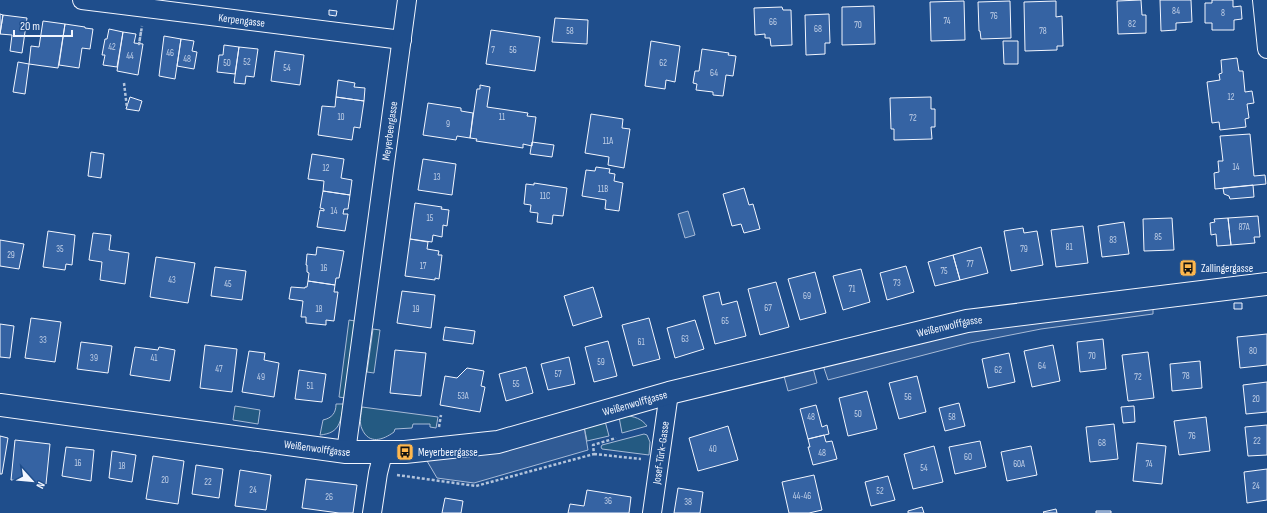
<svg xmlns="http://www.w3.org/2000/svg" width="1267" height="513" font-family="'Sofia Sans Condensed',sans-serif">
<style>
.green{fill:#245a82;stroke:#a8bbd7}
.parking{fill:#305b95;stroke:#a8bbd7}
.water{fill:#3b69a3;stroke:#a8bbd7}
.building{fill:#3563a3;stroke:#f2f6ff}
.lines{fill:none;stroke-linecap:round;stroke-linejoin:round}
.minor-casing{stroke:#f2f6ff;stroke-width:20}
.tertiary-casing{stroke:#f2f6ff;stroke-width:24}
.path{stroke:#b3c4dc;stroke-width:2.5;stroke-dasharray:3 2;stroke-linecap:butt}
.minor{stroke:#1f4e8c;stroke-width:18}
.tertiary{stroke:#1f4e8c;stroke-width:22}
.labels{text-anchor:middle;stroke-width:3;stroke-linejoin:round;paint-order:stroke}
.number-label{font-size:9px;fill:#c3d1e8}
.street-label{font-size:11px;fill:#f2f6ff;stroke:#1f4e8c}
.poi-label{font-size:11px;fill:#f2f6ff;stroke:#1f4e8c;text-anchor:start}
</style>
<rect width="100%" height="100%" fill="#1f4e8c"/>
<path class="green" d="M349,320l6,1 -10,77 -6,-1z
M373,329l7,1 -6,43 -7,-1z
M336,404h8c-4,17 -3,29 -24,31l3,-15c9,-2 13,-7 13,-16z
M235,406l25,4 -2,14 -25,-4z
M362,407l76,10 -2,11 -6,-1v-3h-17l-1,4 -17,1 -1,3c-11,8 -25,13 -32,-3 -3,-6 -1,-15 0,-22z
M626,416c8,0 16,3 21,10l-25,7 -3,-16z
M605,421l4,15 -22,5 -3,-15z
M644,434l3,1 3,7 -1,13 -47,-6 -1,-2 1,-2z"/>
<path class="parking" d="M1153,302v12l-112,15 -71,14 -142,37 -5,-15 144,-38z
M813,368l4,15 -29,8 -4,-15z
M584,427l4,23 -114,33 -37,-5 -10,-17 53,-10z"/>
<path class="water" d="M688,211l7,24 -10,3 -7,-24z"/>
<path class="building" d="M1141,0l1,15h4v18l-28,1 -1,-33z
M1160,0h31l1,22 -16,1v7l-15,1z
M1212,0h21v7l8,-1 1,13 -8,1v10h-22v-7h-7v-20h7z
M964,1l1,39 -34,1 -1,-39z
M1010,1l1,37 -30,1 -1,-8h-1l-1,-29z
M1056,1v16l6,-1 1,30h-6v4l-32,1 -1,-49z
M874,6l1,38 -33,1v-38z
M782,7l1,3h8l1,35 -21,1 -1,-8h-5v-4l-10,1 -1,-27z
M329,10l8,1 -1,5 -7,-1z
M0,14l3,1 -3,19z
M829,14l1,29h-5v11l-19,1 -1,-40z
M3,15l24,3 -5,35 -12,-2 2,-16 -12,-1z
M555,18l33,2 -1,24 -35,-2z
M43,21l22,3 -7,44 -29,-4 2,-18 8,1z
M65,24l20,3v1l8,1 -3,20 -8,-1 -3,20 -20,-3z
M109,29l14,3 -6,35 -14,-2 2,-10h-3l3,-16h2z
M491,30l49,7 -5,34 -49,-7z
M123,32l13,2 -2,9 9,1 -5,31 -21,-4z
M164,36l17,3 -6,40 -16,-3z
M181,39l13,2 -2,10 5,1 -3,17 -17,-3z
M651,41l29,5 -5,36 -9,-2 -1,9 -20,-3z
M1003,41h15v23h-14z
M224,45l15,2 -4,27 -18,-2 2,-17h4z
M239,47l19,2 -4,28 -8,-1 -1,8 -11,-1z
M702,49l27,4 -1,2 8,1 -3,20 -7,-1 -3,21 -10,-1v-3l-17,-2 1,-6 -4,-1 2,-12h4z
M275,51l29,4 -4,30 -29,-4z
M1237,58l2,13h4l2,21 7,-1 2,12 -7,1 2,14 -4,1 1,8 -26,3 -1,-8 -7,1 -5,-41 13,-2 -1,-6 3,-1 -1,-13z
M18,62l11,2 -4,30 -12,-2z
M338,80l17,3 -1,4 11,1 -1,13 -28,-4z
M480,85l10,2 -3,20 41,6 -1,3 9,1 -4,29 -9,-2v4l-47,-7 1,-2 -7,-1 7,-49h3z
M130,97l12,4 -3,10 -13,-2z
M336,97l28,4 -4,27 -6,-1 -2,13 -34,-5 4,-29 13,1z
M931,97v12h4v18h-4l1,12 -38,1v-11h-3l-1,-31z
M428,103l33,5v3l12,2 -3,25 -13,-2 -1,4 -33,-5z
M591,114l32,5 -1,9 8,1 -6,39 -16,-3 1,-8 -24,-4z
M1250,134l4,42 11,-1 1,9 -51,5 -1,-16 5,-1 -1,-11h5l-3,-25z
M532,142l22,3 -2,12 -22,-3z
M91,152l13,2 -3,24 -13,-2z
M312,154l32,5 -3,19 11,2 -2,15 -27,-4 1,-10 -16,-2z
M423,159l33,5 -4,31 -34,-5z
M596,167l14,2 -1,4 6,1 -1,7 9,2 -4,28 -14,-2 1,-9 -24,-4 4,-26 9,1z
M534,183l33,5 -4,28 -10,-1 -1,9 -15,-2 1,-9 -8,-1 1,-7 -7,-1 2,-20 8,1z
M1253,185l1,12 -24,2 -1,-3 -5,-2 -1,-6z
M744,188l5,17 4,-1 7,25 -16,4 -3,-9 -9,2 -9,-32z
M323,191l27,4 -2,14h-4l-1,5h5l-3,17 -28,-4 3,-17 4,1v-2l-4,-1z
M415,203l27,4 -1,2 8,1 -2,16 -4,-1 -1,12 -9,-2 -1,7 -22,-3z
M1258,216l2,21h-6l1,6 -24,2 -3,-27z
M1172,218l2,32 -30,1 -1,-32z
M1228,218l3,27 -14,1 -1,-12 -5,1 -1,-12 5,-1 -1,-3z
M1124,222l5,32 -27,3 -4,-31z
M1083,226l5,37 -32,4 -5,-37z
M1023,228l1,5 13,-2 6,34 -32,6 -7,-40z
M48,231l27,4 -3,30 -6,-1 -1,6 -22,-3z
M93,233l18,2 -2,15 20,3 -4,31 -25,-4 2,-18 -13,-2z
M410,239l18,3 -1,7 12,2 -1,4h4l-3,24 -4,-1v2l-30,-4z
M0,240l24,4 -5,25 -19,-3z
M317,247l27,4 -5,27h-3l-1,7 -27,-4 1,-8 -2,-1v-7h-1l1,-11 9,1z
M981,247l7,26 -28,7 -7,-25z
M953,255l7,25 -25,6 -7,-24z
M156,257l39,6 -7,40 -38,-6z
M906,266l8,26 -27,8 -7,-27z
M215,267l31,4 -4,29 -31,-4z
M861,269l9,33 -27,8 -10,-34z
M815,272l11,41 -26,7 -12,-41z
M308,281l27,4 -1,7h4l-4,29 -8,-1v5l-20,-2v-6h-5l2,-16 -14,-2 2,-12 14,1v-1h2z
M776,282l13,45 -29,8 -12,-46z
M593,287l9,30 -29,9 -9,-30z
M402,291l33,4 -4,33 -34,-5z
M719,292l3,13 15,-4 9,35 -31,8 -12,-48z
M1234,303h8v6h-8z
M31,318l30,4 -6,40 -30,-4z
M649,318l11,41 -27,7 -11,-41z
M695,320l9,29 -29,9 -8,-30z
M0,324l14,2 -4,32 -10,-1z
M445,327l30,4 -2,13 -30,-4z
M1267,334v31l-27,3 -3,-31z
M1103,339l3,30 -26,3 -3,-30z
M608,341l9,35 -23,6 -9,-35z
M81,342l31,4 -4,27 -31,-4z
M205,345l32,4 -5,43 -32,-4z
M1053,345l7,36 -28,6 -8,-36z
M135,347l23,3 1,-3 16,3 -5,31 -40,-6z
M395,350l31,3 -5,43 -31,-3z
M249,351l16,2 -1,7 15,3 -5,34 -32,-5z
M1148,352l6,46 -26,3 -6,-46z
M1009,353l6,29 -27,6 -6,-29z
M569,357l6,27 -27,6 -7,-26z
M1200,361l2,27 -30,3 -2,-27z
M526,367l7,26 -27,8 -7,-27z
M467,368l17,3 -3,15 4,1 -5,25 -40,-7 5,-29 12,2z
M299,370l27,4 -4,28 -27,-3z
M917,376l9,36 -27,7 -10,-36z
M1267,382v30l-21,2 -3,-29z
M867,391l10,38 -29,7 -9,-38z
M959,403l6,23 -20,5 -6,-23z
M816,405l6,22 5,-2 2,9 -21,5 -8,-30z
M1134,406l1,16 -12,1 -2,-16z
M1206,417l4,34 -31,4 -5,-34z
M1114,424l4,35 -28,3 -4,-35z
M1267,425v30l-19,1 -3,-29z
M728,426l10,34 -40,11 -9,-33z
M824,435l2,7 6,-1 5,18 -24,6 -5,-18h2l-2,-8z
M0,436l8,2 -6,36h-2z
M15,440l35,4 -4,40 -35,-4z
M980,441l6,26 -31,7 -6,-27z
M1137,443l29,3 -4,38 -29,-3z
M934,446l9,36 -30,7 -9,-35z
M1031,446l6,29 -30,6 -6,-29z
M66,447l28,3 -3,31 -29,-5z
M112,451l24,4 -4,27 -23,-4z
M153,456l31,5 -6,43 -32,-5z
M196,465l27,4 -4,29 -27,-4z
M1267,469v31l-20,3 -3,-31z
M240,470l31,5 -5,35 -31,-4z
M814,475l8,35 -13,3h-20l-7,-31z
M888,476l7,24 -24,6 -6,-24z
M306,479l51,6 -4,28h-14l-37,-5z
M678,488l25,4 -3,21h-26z
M587,490l44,7 -2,16h-61l2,-9 14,2z
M445,498l18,3 -2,12h-19z
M922,507l2,6h-16v-2z
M1056,509l1,4h-13l-1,-1z
M1096,511h15v2h-15z"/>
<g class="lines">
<defs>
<g id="minor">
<path id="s1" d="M82,0l320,40"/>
<path d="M1262,0l5,49"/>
<path id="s2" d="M346,452l61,-452"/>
<path d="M372,513l6,-40 5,-20"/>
<path id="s3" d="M652,513l17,-120"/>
</g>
<g id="tertiary">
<path id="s4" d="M0,405l346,47h59l93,-10 171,-49 298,-72 300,-37"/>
</g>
</defs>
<use href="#minor" class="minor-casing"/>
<use href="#tertiary" class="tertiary-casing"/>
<path class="path" d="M141,32l-2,12 3,-18
M124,83l3,25
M439,427l2,-12
M594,454l47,5
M397,475l79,11 118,-32 -1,-9 23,-7"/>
<use href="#minor" class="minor"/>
<use href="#tertiary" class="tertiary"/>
</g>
<defs>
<symbol id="bus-square" viewBox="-11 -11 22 22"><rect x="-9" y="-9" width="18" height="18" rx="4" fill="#ffb74d" stroke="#1f4e8c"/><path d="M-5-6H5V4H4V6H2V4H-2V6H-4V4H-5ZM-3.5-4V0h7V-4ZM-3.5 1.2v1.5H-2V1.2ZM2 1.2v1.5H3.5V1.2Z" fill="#111"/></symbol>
</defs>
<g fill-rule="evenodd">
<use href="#bus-square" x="1178" y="258" width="20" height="20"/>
<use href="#bus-square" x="395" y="442" width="20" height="20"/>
</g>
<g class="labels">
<g class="number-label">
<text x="1176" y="14">84</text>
<text x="1223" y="16">8</text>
<text x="994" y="19">76</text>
<text x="947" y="24">74</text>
<text x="773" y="25">66</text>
<text x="1132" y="27">82</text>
<text x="858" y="28">70</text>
<text x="818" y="32">68</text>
<text x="570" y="34">58</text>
<text x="1043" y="34">78</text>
<text x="112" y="50">42</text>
<text x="493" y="53">7</text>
<text x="513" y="53">56</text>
<text x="170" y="56">46</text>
<text x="130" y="59">44</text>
<text x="187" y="62">48</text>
<text x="247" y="65">52</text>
<text x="227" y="66">50</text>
<text x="663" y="66">62</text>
<text x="287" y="71">54</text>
<text x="714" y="76">64</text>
<text x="1231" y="100">12</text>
<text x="341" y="120">10</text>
<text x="502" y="120">11</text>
<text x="913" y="121">72</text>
<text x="448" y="127">9</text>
<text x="608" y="144">11A</text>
<text x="1236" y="170">14</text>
<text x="326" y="171">12</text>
<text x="437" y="180">13</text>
<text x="603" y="192">11B</text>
<text x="545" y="199">11C</text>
<text x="334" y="214">14</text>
<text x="430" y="221">15</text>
<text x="1244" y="230">87A</text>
<text x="1158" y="240">85</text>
<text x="1113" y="243">83</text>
<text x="1069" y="250">81</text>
<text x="60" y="252">35</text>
<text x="1024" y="252">79</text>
<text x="11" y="258">29</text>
<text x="970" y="267">77</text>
<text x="423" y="269">17</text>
<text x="324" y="271">16</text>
<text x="944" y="274">75</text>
<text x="172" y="283">43</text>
<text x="897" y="286">73</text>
<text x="228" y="287">45</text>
<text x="852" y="292">71</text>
<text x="807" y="299">69</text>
<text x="768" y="311">67</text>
<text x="319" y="312">18</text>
<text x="416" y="312">19</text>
<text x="725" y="324">65</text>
<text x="685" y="342">63</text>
<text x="43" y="343">33</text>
<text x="641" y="345">61</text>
<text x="1253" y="354">80</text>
<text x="1092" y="359">70</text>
<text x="94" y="361">39</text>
<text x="154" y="361">41</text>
<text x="601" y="365">59</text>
<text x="1042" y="369">64</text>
<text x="219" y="372">47</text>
<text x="998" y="373">62</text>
<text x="558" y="377">57</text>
<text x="1186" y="379">78</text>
<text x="261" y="380">49</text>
<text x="1138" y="380">72</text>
<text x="516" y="387">55</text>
<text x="310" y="389">51</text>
<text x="463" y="399">53A</text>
<text x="908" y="400">56</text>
<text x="1256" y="402">20</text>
<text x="858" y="417">50</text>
<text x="811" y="420">48</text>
<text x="952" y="420">58</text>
<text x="1192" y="439">76</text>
<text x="1257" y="444">22</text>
<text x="1102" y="446">68</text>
<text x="713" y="452">40</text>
<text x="822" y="456">48</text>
<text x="968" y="460">60</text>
<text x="78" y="466">16</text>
<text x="1019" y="467">60A</text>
<text x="1149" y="467">74</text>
<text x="122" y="469">18</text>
<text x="924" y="471">54</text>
<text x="165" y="483">20</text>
<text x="208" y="485">22</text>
<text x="1256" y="489">24</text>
<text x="253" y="493">24</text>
<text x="880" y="494">52</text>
<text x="802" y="499">44-46</text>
<text x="329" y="500">26</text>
<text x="608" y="504">36</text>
<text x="688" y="505">38</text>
</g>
<g class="street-label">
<text dy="4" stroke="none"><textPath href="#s1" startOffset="161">Kerpengasse</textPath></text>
<text dy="4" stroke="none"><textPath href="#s2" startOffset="324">Meyerbeergasse</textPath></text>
<text dy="4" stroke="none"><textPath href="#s4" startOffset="968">Weißenwolffgasse</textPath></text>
<text dy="4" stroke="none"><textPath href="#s4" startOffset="644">Weißenwolffgasse</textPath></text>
<text dy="4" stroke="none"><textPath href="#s4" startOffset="320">Weißenwolffgasse</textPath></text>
<text dy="4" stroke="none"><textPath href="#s3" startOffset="61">Josef-Türk-Gasse</textPath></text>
</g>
<g class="poi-label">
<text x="1201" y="272">Zallingergasse</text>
<text x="418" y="456">Meyerbeergasse</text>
</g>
</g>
<g transform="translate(32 481) rotate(117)" stroke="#1f4e8c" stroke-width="3" paint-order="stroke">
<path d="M0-3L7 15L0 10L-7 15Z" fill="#f2f6ff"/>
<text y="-6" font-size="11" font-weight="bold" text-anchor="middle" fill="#f2f6ff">N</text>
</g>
<path d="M14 30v6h58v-6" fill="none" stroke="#f2f6ff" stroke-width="2"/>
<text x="20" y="30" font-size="12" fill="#f2f6ff" stroke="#1f4e8c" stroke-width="3" paint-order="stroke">20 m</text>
</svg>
